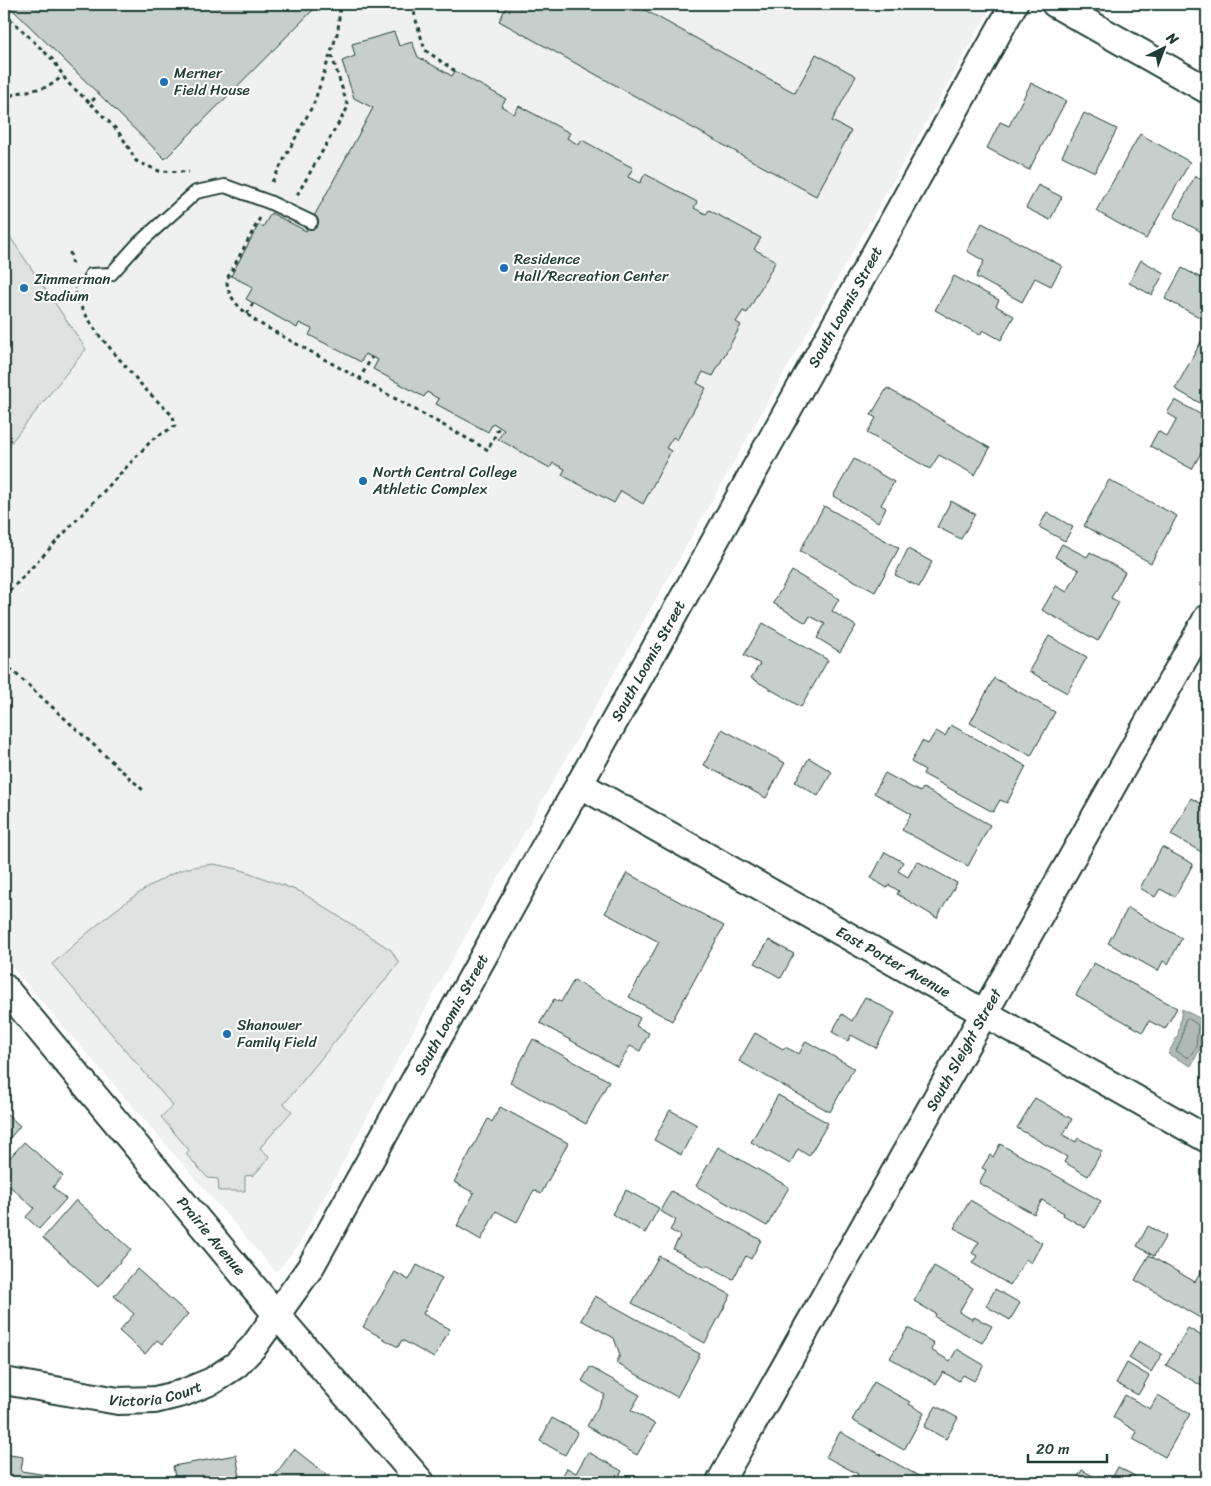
<svg xmlns="http://www.w3.org/2000/svg" width="1211" height="1486" font-family="Sriracha,sans-serif">
<style>
.built{fill:#eef1f0}
.green{fill:#dee3e2;stroke:#7e908b}
.water{fill:#afbab7;stroke:#758883}
.lines{fill:none;stroke-linecap:round;stroke-linejoin:round}
.shore{stroke:#596f68;stroke-width:1}
.building{fill:#c7cfcc;stroke:#1f3d34}
.lane-casing{stroke:#1f3d34;stroke-width:16}
.street-casing{stroke:#1f3d34;stroke-width:30}
.path{stroke:#1f3d34;stroke-width:3;stroke-dasharray:4 4;stroke-linecap:butt}
.lane{stroke:#fff;stroke-width:12}
.street{stroke:#fff;stroke-width:26}
.poi-dot{fill:#1f6fb2;stroke:#fff;stroke-width:2}
.labels{text-anchor:middle;stroke-width:4;stroke-linejoin:round;paint-order:stroke}
.poi-label{font-size:15px;fill:#1f3d34;stroke:#fff;text-anchor:start}
.street-label{font-size:15px;fill:#1f3d34;stroke:#fff}
</style>
<rect width="100%" height="100%" fill="#fff"/>
<filter id="ink" filterUnits="userSpaceOnUse"><feTurbulence type="fractalNoise" baseFrequency=".02" numOctaves="2"/><feDisplacementMap in="SourceGraphic" scale="10" xChannelSelector="R" yChannelSelector="G"/><feConvolveMatrix kernelMatrix="1 2 1 2 8 2 1 2 1" color-interpolation-filters="sRGB"/></filter>
<g filter="url(#ink)">
<path class="built" d="M4,4h989l-550,972 -145,270 -22,26 -272,-314z"/>
<path class="green" d="M4,228l82,121 -82,102z
M213,864l26,5 62,23 90,58 8,13 -115,141 8,7 -32,37 10,9 -16,18 -9,1v15h-26l-1,-12 -10,-1 -22,-24 3,-4 -28,-33 12,-11 -121,-142c38,-33 77,-70 124,-92 11,-5 25,-6 37,-8z"/>
<path class="water" d="M1182,1009l21,11 -3,29 -9,17 -23,-12 10,-19z"/>
<g class="lines">
<path class="shore" d="M1188,1018l10,7 -2,23 -8,10 -12,-7 6,-14 3,-17z"/>
</g>
<path class="building" d="M7,4h312l-154,155z
M508,4h126l161,89 21,-39 40,22 -24,45 19,10 -35,65 -317,-175z
M394,32l5,14 13,-4 6,15 34,19 3,-5 51,28 -5,7 13,8 5,-8 51,27 -3,5 12,7 3,-5 51,28 -5,9 12,6 5,-9 52,28 -3,6 12,6 3,-4 52,28 -7,11 22,12 -29,52 -4,-2 -7,11 5,3 -28,51 -10,-4 -6,11 9,5 -29,52 -4,-3 -7,11 5,3 -28,53 -22,-13 -7,12 -52,-28 3,-6 -12,-6 -3,5 -52,-29 6,-9 -11,-7 -5,9 -52,-28 3,-5 -12,-7 -3,5 -51,-28 5,-9 -13,-6 -4,8 -52,-27 3,-6 -13,-6 -2,5 -51,-29 7,-12 -22,-11 28,-52 4,3 8,-14 35,18 67,-123 -19,-10 -12,-37 13,-5 -3,-12z
M1031,83l35,18 -37,69 -42,-22 13,-26 9,4z
M1084,113l33,16 -22,43 -33,-16z
M1140,134l50,28 -44,77 -50,-28z
M1195,176l12,7v52l-33,-18z
M1038,185l24,12 -12,23 -24,-12z
M982,223l80,43 -11,20 -16,-8 -13,24 -46,-25 8,-16 -17,-10z
M1141,260l23,13 -12,22 -23,-12z
M1182,268l25,13v40l-42,-22z
M954,276l45,24 -3,6 18,10 -13,24 -18,-10 -3,5 -45,-25z
M1202,340l5,3v64l-32,-18z
M887,388l103,60 -15,27 -36,-20 -9,14 -63,-36 9,-15 -5,-3z
M1175,400l32,18 -7,13 7,4v7l-15,27 -42,-23 8,-15 9,6 10,-18 -10,-6z
M854,459l40,23 -13,23 5,3 -8,14 -45,-26z
M1109,480l68,36 -26,47 -67,-37z
M951,501l24,13 -14,25 -24,-12z
M824,506l75,42 -24,44 -75,-41z
M1047,512l26,15 -8,14 -26,-14z
M1062,544l25,13 3,-5 35,20 -14,26 8,4 -21,39 -56,-31 14,-24 11,6 12,-22 -24,-13z
M908,549l24,13 -13,25 -24,-12z
M792,571l47,28 -7,12 24,15 -16,26 -23,-14 8,-14 -15,-8 -4,7 -33,-20z
M763,623l65,37 -27,47 -50,-29 9,-14 -16,-9z
M1049,636l38,21 -20,36 -38,-22z
M994,678l61,34 -24,44 -61,-33z
M951,725l75,41 -19,37 -7,-3 -7,12 -70,-38 2,-4 -14,-8 11,-21 6,3 8,-13 9,5z
M722,729l63,34 -19,35 -62,-33z
M809,758l23,14 -14,24 -23,-14z
M885,773l35,19 3,-4 67,37 -22,41 -66,-36 9,-16 -37,-21z
M1191,798l16,9v48l-36,-20z
M1162,847l31,17 -18,33 -15,-8 -5,8 -15,-9z
M885,852l18,10 -5,9 10,6 9,-16 40,22 -20,35 -40,-24 2,-3 -10,-6 -2,3 -16,-10z
M627,873l97,53 -52,95 -43,-24 30,-55 -54,-29z
M1128,908l54,30 -14,26 -5,-3 -5,10 -50,-28z
M769,940l25,14 -13,24 -26,-15z
M1094,963l83,45 -12,21 -16,-8 -6,11 -67,-37z
M574,980l66,38 -4,8 13,7 -9,18 -10,-5 -12,21 -78,-44 14,-24 7,3z
M865,997l30,16 -19,35 -25,-13 -3,6 -16,-9 10,-18 10,7z
M755,1033l28,16 2,-2 14,7 7,-13 48,27 -24,44 -91,-51z
M533,1039l76,42 -23,43 -76,-42z
M778,1095l50,28 -19,33 -11,-7 -8,15 -39,-22z
M1035,1098l37,21 -9,16 13,7 2,-4 24,13 -14,25 -24,-14 3,-5 -50,-29z
M500,1107l68,36 -27,51 -7,-4 -17,32 -21,-11 -15,29 -24,-14 17,-33 -20,-11 34,-63 4,3z
M670,1110l27,15 -16,30 -27,-15z
M4,1111l16,15 -16,19z
M24,1142l39,34 -10,11 13,12 -27,30 -13,-12 8,-9 -30,-27v-17z
M1000,1144l101,57 -16,27 -22,-13 1,-2 -22,-13 -8,14 -55,-31 7,-13 -4,-2 8,-13 3,2z
M718,1147l71,40 -22,39 -71,-40z
M626,1190l33,18 -14,25 -33,-19z
M671,1191l90,49 -10,19 -5,-3 -13,23 -26,-14 -1,2 -33,-18 7,-13 -10,-6 6,-10 -16,-9z
M76,1200l55,49 -33,38 -55,-49z
M970,1200l72,43 -11,20 -5,-4 -16,26 -38,-22 5,-7 -5,-3 7,-11 -25,-14z
M1148,1226l18,10 -12,20 -17,-10z
M1149,1255l46,27 10,-17 2,2v55l-72,-42z
M659,1256l72,39 -26,48 -73,-40z
M417,1265l25,13 -19,36 27,15 -16,29 -32,-18 -4,7 -35,-20 32,-55 14,8z
M934,1266l39,22 -14,24 14,8 1,-3 18,9 -10,17 -47,-26 1,-3 -22,-13z
M137,1269l51,45 -26,30 -5,-4 -12,14 -26,-23 15,-17 -20,-18z
M995,1289l25,14 -10,17 -24,-14z
M595,1296l105,58 -23,43 -61,-34 4,-8 -6,-17 -33,-18z
M908,1328l26,15 -3,7 19,11 7,-12 27,16 -10,16 -11,-6 -4,6 -16,-9 -7,12 -46,-26z
M1188,1328l19,11v45l-2,4 -39,-23z
M1139,1341l23,13 -11,18 -22,-14z
M1127,1363l22,13 -11,19 -22,-12z
M590,1367l50,28 -9,15 24,14 -18,31 -50,-29 18,-31 -23,-14z
M874,1382l36,20 -1,2 15,9 -20,37 -52,-30z
M1125,1395l25,14 8,-14 32,19 -25,43 -32,-18 4,-7 -24,-15z
M936,1406l22,12 -12,21 -22,-12z
M552,1418l26,14 -13,23 -25,-14z
M840,1432l84,47 2,3h-73l5,-8 -32,-17z
M294,1449l32,25 -6,8h-50z
M588,1452l34,19 -6,11h-57l8,-14 9,5z
M4,1454l19,3 -2,14 52,8v3h-69z
M236,1455l5,27h-65l-3,-16z
M1118,1467l17,9 -4,6h-21z
M1082,1470l22,12h-29z
M159,1477l1,5h-71l-1,-4z"/>
<g class="lines">
<defs>
<path id="lane" d="M91,275l20,-1 27,-30 58,-52 29,-6 44,16 42,20"/>
<g id="street">
<path d="M1055,4l152,86"/>
<path id="s1" d="M579,784l628,355"/>
<path id="s2" d="M4,987l272,327 145,168"/>
<path id="s3" d="M4,1381l114,20 37,-1 28,-7 29,-12 24,-16 18,-19 56,-78 704,-1264"/>
<path id="s4" d="M720,1482l487,-864"/>
</g>
</defs>
<use href="#lane" class="lane-casing"/>
<use href="#street" class="street-casing"/>
<path class="path" d="M413,4l2,13 10,33 30,21
M4,13l50,48 13,21 23,21
M95,98l-5,5 27,27 9,13 10,18 23,10 30,1
M4,99l13,-6 31,-6 15,-11
M272,182l42,-79 24,-72 2,-27
M297,195l51,-88 -17,-54
M260,218l-33,61c-1,19 16,32 30,43l231,128 11,-23
M70,252l2,15
M247,314l6,-11
M359,380l13,-23
M4,597l149,-158 22,-13 -2,-10 -28,-27 -47,-55 -21,-33 -2,-13
M4,663l140,128"/>
<use href="#lane" class="lane"/>
<use href="#street" class="street"/>
</g>
</g>
<g class="poi-dot">
<circle cx="164" cy="82" r="5"/>
<circle cx="504" cy="268" r="5"/>
<circle cx="24" cy="288" r="5"/>
<circle cx="363" cy="481" r="5"/>
<circle cx="227" cy="1034" r="5"/>
</g>
<g class="labels">
<g class="poi-label">
<text x="174" y="78">Merner<tspan x="174" dy="17">Field House</tspan></text>
<text x="514" y="264">Residence<tspan x="514" dy="17">Hall/Recreation Center</tspan></text>
<text x="34" y="284">Zimmerman<tspan x="34" dy="17">Stadium</tspan></text>
<text x="373" y="477">North Central College<tspan x="373" dy="17">Athletic Complex</tspan></text>
<text x="237" y="1030">Shanower<tspan x="237" dy="17">Family Field</tspan></text>
</g>
<g class="street-label">
<text dy="5" stroke="none"><textPath href="#s3" startOffset="1464">South Loomis Street</textPath></text>
<text dy="5" stroke="none"><textPath href="#s3" startOffset="1059">South Loomis Street</textPath></text>
<text dy="5" stroke="none"><textPath href="#s1" startOffset="361">East Porter Avenue</textPath></text>
<text dy="5" stroke="none"><textPath href="#s3" startOffset="654">South Loomis Street</textPath></text>
<text dy="5" stroke="none"><textPath href="#s4" startOffset="496">South Sleight Street</textPath></text>
<text dy="5" stroke="none"><textPath href="#s2" startOffset="324">Prairie Avenue</textPath></text>
<text dy="5" stroke="none"><textPath href="#s3" startOffset="154">Victoria Court</textPath></text>
</g>
</g>
<rect width="1211" height="1486" fill="none" stroke="#fff" stroke-width="20"/>
<rect x="10" y="10" width="1191" height="1466" fill="none" stroke="#1f3d34" stroke-width="2" filter="url(#ink)"/>
<g transform="translate(1164 48) rotate(42)" stroke="#ffffff" stroke-width="4" paint-order="stroke">
<path d="M0-4L9 19L0 12L-9 19Z" fill="#1f3d34"/>
<text y="-8" font-size="14" font-weight="bold" text-anchor="middle" fill="#1f3d34">N</text>
</g>
<path d="M1028 1454v8h79v-8" fill="none" stroke="#1f3d34" stroke-width="2.5"/>
<text x="1036" y="1454" font-size="15" fill="#1f3d34" stroke="#ffffff" stroke-width="4" paint-order="stroke">20 m</text>
</svg>
